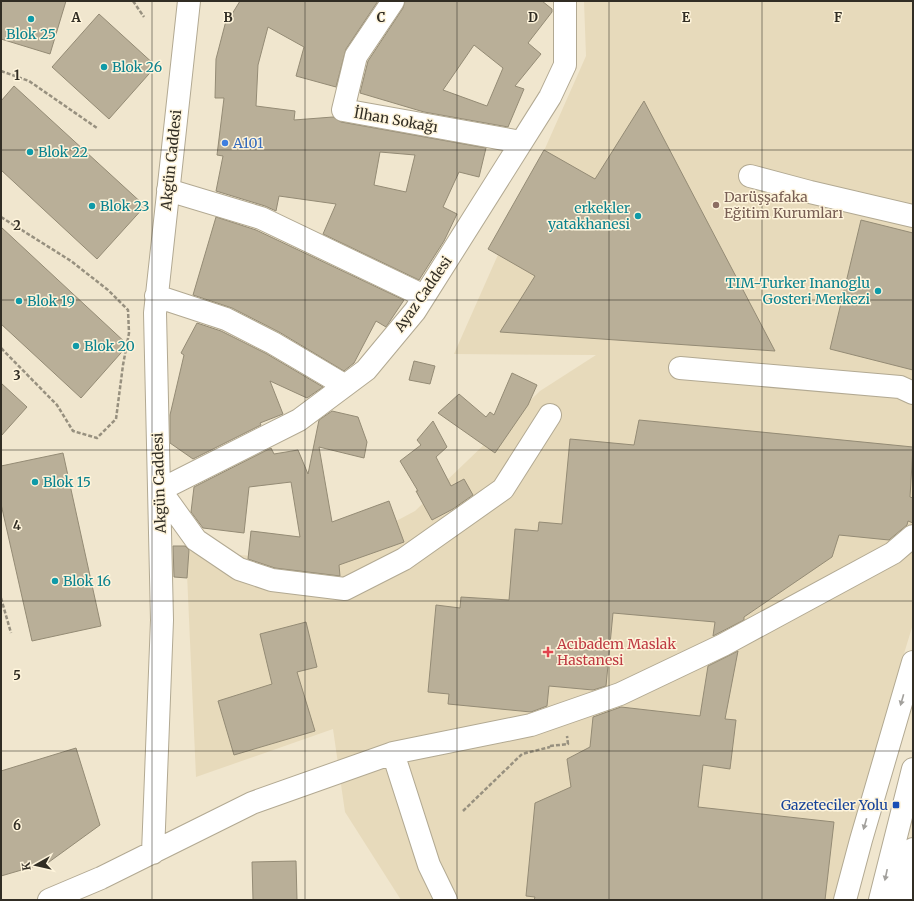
<svg xmlns="http://www.w3.org/2000/svg" width="914" height="901" font-family="Merriweather,serif">
<style>
.built{fill:#e7dabb}
.building{fill:#b9af98;stroke:#948b75;fill-rule:evenodd}
.lines{fill:none;stroke-linecap:round;stroke-linejoin:round}
.minor-casing{stroke:#b2a992;stroke-width:24}
.major-casing{stroke:#b2a992;stroke-width:24}
.path{stroke:#97907f;stroke-width:2.5;stroke-dasharray:4 2;stroke-linecap:butt}
.minor{stroke:#fff;stroke-width:22}
.major{stroke:#fff;stroke-width:22}
.oneway{fill:#a2a09c}
.grid{fill:none;stroke:#312d24;stroke-width:1;stroke-opacity:0.55}
.culture-dot{fill:#0f9aa8;stroke:#fef4db;stroke-width:1.5}
.shop-dot{fill:#3f7fe0;stroke:#fef4db;stroke-width:1.5}
.education-dot{fill:#8d6e63;stroke:#fef4db;stroke-width:1.5}
.health-dot{fill:#e0444e;stroke:#fef4db;stroke-width:1.5}
.transit-dot{fill:#1a4fb4;stroke:#fef4db;stroke-width:1.5}
.labels{text-anchor:middle;stroke-width:3;stroke-linejoin:round;paint-order:stroke}
.culture-label{font-size:14px;fill:#0d838f;stroke:#fef4db;text-anchor:start}
.street-label{font-size:14px;fill:#312d24;stroke:#fef4db}
.shop-label{font-size:14px;fill:#366cbe;stroke:#fef4db;text-anchor:start}
.education-label{font-size:14px;fill:#785e54;stroke:#fef4db;text-anchor:start}
.health-label{font-size:14px;fill:#be3a42;stroke:#fef4db;text-anchor:start}
.transit-label{font-size:14px;fill:#164399;stroke:#fef4db;text-anchor:end}
.grid-label{font-size:13px;text-anchor:middle;font-weight:bold;fill:#312d24;stroke:#fef4db;stroke-width:3;stroke-linejoin:round;paint-order:stroke}
</style>
<rect width="100%" height="100%" fill="#f0e6ce"/>
<path class="built" d="M584,1h329v623l-17,56 -48,220h-447l-56,-88 -12,-83 -137,48 -10,-226 135,10 94,-50 125,-120 56,-36 -142,-1 132,-298z"/>
<path class="building" d="M1,1h65l-16,53 -49,-15z
M240,1h138l-32,48 -10,38 -40,-11 8,-29 -36,-20 -10,38 -2,41 39,5 -1,9 39,-3 8,5 145,26 -7,29 -20,-5 -16,35 14,7 -13,27 -25,39 -96,-46 13,-30 -57,-8 -3,15 -11,-5 -49,-15 7,-35 -6,-1 7,-57h-9l1,-39 12,-46 4,1zM380,152l35,3 -9,37 -32,-7z
M405,1h137l10,8v3l-24,31 13,11 -26,32 9,3 -16,38 -84,-15 -64,-19 8,-32 35,-53zM474,45l29,23 -16,38 -44,-16z
M99,14l57,52 -47,53 -57,-52z
M14,86l131,120 -48,53 -96,-89v-69z
M644,101l131,250 -275,-19 35,-56 -47,-27 56,-99 51,29z
M216,217l40,13 148,70 -18,27 -10,-6 -22,42 -10,8 -65,-39 -47,-24 -39,-13z
M861,220l52,13v137l-83,-21z
M1,227l127,118 -47,53 -80,-74z
M197,323l24,8 46,23 56,33 -16,11 -37,-17 13,33 -23,9 1,2 -68,34 -23,-16v-28l14,-60 -3,-2z
M414,361l21,5 -5,18 -21,-4z
M512,373l25,12 -9,20 -33,48 -57,-40 21,-19 27,23 4,-5 4,3z
M1,383l26,24 -26,29z
M332,411l26,6 9,25 -3,16 -45,-11 13,75 57,-21 15,41 -65,23 1,11 -65,-8 -27,-9 3,-28 49,6 -9,-55 -42,5 -5,46 -41,-5 -12,-16 3,-25 77,-39 3,6 24,-4 10,24 11,-54z
M639,420l274,27 -3,50 3,1v25l-5,-2 -1,4 -18,15 -50,-5 -7,22 -88,60v3l-31,16 2,-14 -102,-9 -7,73 -13,4 -44,-4 -2,20 -16,6 -83,-8 1,-10 -21,-2 8,-87 24,3 1,-11 48,3 6,-71 23,2 1,-9 23,2 8,-85 64,6z
M433,421l14,26 -11,10 15,29 13,-7 9,16 -20,14 -21,11 -16,-29h2l-18,-30 21,-16 -4,-5z
M63,453l38,173 -69,15 -31,-137v-38z
M173,546h12l4,4 -2,28 -13,-1z
M306,622l11,45 -20,5 18,59 -81,24 -16,-54 54,-17 -12,-50z
M738,651l-13,68 11,1 -6,49 -27,-4 -5,42 136,15 -9,78h-291l1,-3 -9,-1 9,-93 36,-16 -4,-28 23,-12 3,-30 28,-10 79,9 8,-50z
M76,748l24,77 -51,37 -48,14v-105z
M296,861l1,39h-44l-1,-38z"/>
<g class="lines">
<defs>
<path id="minor" d="M393,1l-37,55 -13,54 178,32
M750,176l60,16 103,24
M168,190l93,28 163,78
M156,296l70,23 47,24 71,42
M680,368l220,19 13,6
M160,490l139,-70 67,-50 49,-59 135,-214 15,-32v-64
M160,490l36,50 43,29 33,11 73,9 59,-30 99,-70 47,-74
M393,753l36,112 17,35
M153,853l9,-233 -7,-307 34,-312
M49,900l52,-22 151,-75 141,-50 138,-28 89,-31 103,-49 170,-92 20,-17
M845,900l16,-60 52,-178"/>
<path id="major" d="M880,900l33,-131
M901,900l12,-51"/>
</defs>
<use href="#minor" class="minor-casing"/>
<use href="#major" class="major-casing"/>
<path class="path" d="M133,1l11,16
M1,71l28,10 68,47
M1,217l70,44 37,29 20,20 1,23 -6,32 -7,54 -19,19 -24,-7 -16,-26 -56,-57
M1,598l10,35
M550,746l18,-2 -1,-8
M463,811l59,-57 28,-7"/>
<use href="#minor" class="minor"/>
<use href="#major" class="major"/>
</g>
<defs><path id="oneway-solid" d="M-6-.8H1V-3.2L6.5 0L1 3.2V.8H-6Z"/></defs>
<g class="oneway">
<use href="#oneway-solid" transform="translate(902 700) rotate(106)"/>
<use href="#oneway-solid" transform="translate(865 824) rotate(106)"/>
<use href="#oneway-solid" transform="translate(886 875) rotate(102)"/>
</g>
<path class="grid" d="M152,1v899M305,1v899M457,1v899M609,1v899M762,1v899M1,150h912M1,300h912M1,450h912M1,601h912M1,751h912"/>
<g class="culture-dot">
<circle cx="31" cy="19" r="4"/>
<circle cx="104" cy="67" r="4"/>
<circle cx="30" cy="152" r="4"/>
<circle cx="92" cy="206" r="4"/>
<circle cx="638" cy="216" r="4"/>
<circle cx="878" cy="291" r="4"/>
<circle cx="19" cy="301" r="4"/>
<circle cx="76" cy="346" r="4"/>
<circle cx="35" cy="482" r="4"/>
<circle cx="55" cy="581" r="4"/>
</g>
<circle class="shop-dot" cx="225" cy="143" r="4"/>
<circle class="education-dot" cx="716" cy="205" r="4"/>
<path class="health-dot" d="M546 646h4v4h4v4h-4v4h-4v-4h-4v-4h4z"/>
<rect class="transit-dot" x="892" y="801" width="8" height="8" rx="2"/>
<g class="labels">
<g class="culture-label">
<text x="31" y="39" text-anchor="middle">Blok 25</text>
<text x="112" y="72">Blok 26</text>
<text x="38" y="157">Blok 22</text>
<text x="100" y="211">Blok 23</text>
<text x="630" y="213" text-anchor="end">erkekler<tspan x="630" dy="16">yatakhanesi</tspan></text>
<text x="870" y="288" text-anchor="end">TIM-Turker Inanoglu<tspan x="870" dy="16">Gosteri Merkezi</tspan></text>
<text x="27" y="306">Blok 19</text>
<text x="84" y="351">Blok 20</text>
<text x="43" y="487">Blok 15</text>
<text x="63" y="586">Blok 16</text>
</g>
<g class="street-label">
<text transform="translate(396 120) rotate(10)" y="5">İlhan Sokağı</text>
<text transform="translate(171 160) rotate(-84)" y="5">Akgün Caddesi</text>
<text transform="translate(423 294) rotate(-55)" y="5">Ayaz Caddesi</text>
<text transform="translate(159 483) rotate(-92)" y="5">Akgün Caddesi</text>
</g>
<g class="shop-label">
<text x="233" y="148">A101</text>
</g>
<g class="education-label">
<text x="724" y="202">Darüşşafaka<tspan x="724" dy="16">Eğitim Kurumları</tspan></text>
</g>
<g class="health-label">
<text x="557" y="649">Acıbadem Maslak<tspan x="557" dy="16">Hastanesi</tspan></text>
</g>
<g class="transit-label">
<text x="888" y="810">Gazeteciler Yolu</text>
</g>
</g>
<g class="grid-label">
<text x="76" y="22">A</text>
<text x="228" y="22">B</text>
<text x="381" y="22">C</text>
<text x="533" y="22">D</text>
<text x="686" y="22">E</text>
<text x="838" y="22">F</text>
<text x="17" y="80">1</text>
<text x="17" y="230">2</text>
<text x="17" y="380">3</text>
<text x="17" y="530">4</text>
<text x="17" y="680">5</text>
<text x="17" y="830">6</text>
</g>
<rect width="914" height="901" fill="none" stroke="#312d24" stroke-width="4"/>
<g transform="translate(36 865) rotate(262)" stroke="#fef4db" stroke-width="3" paint-order="stroke">
<path d="M0-3L7 15L0 10L-7 15Z" fill="#312d24"/>
<text y="-6" font-size="11" font-weight="bold" text-anchor="middle" fill="#312d24">K</text>
</g>
</svg>
